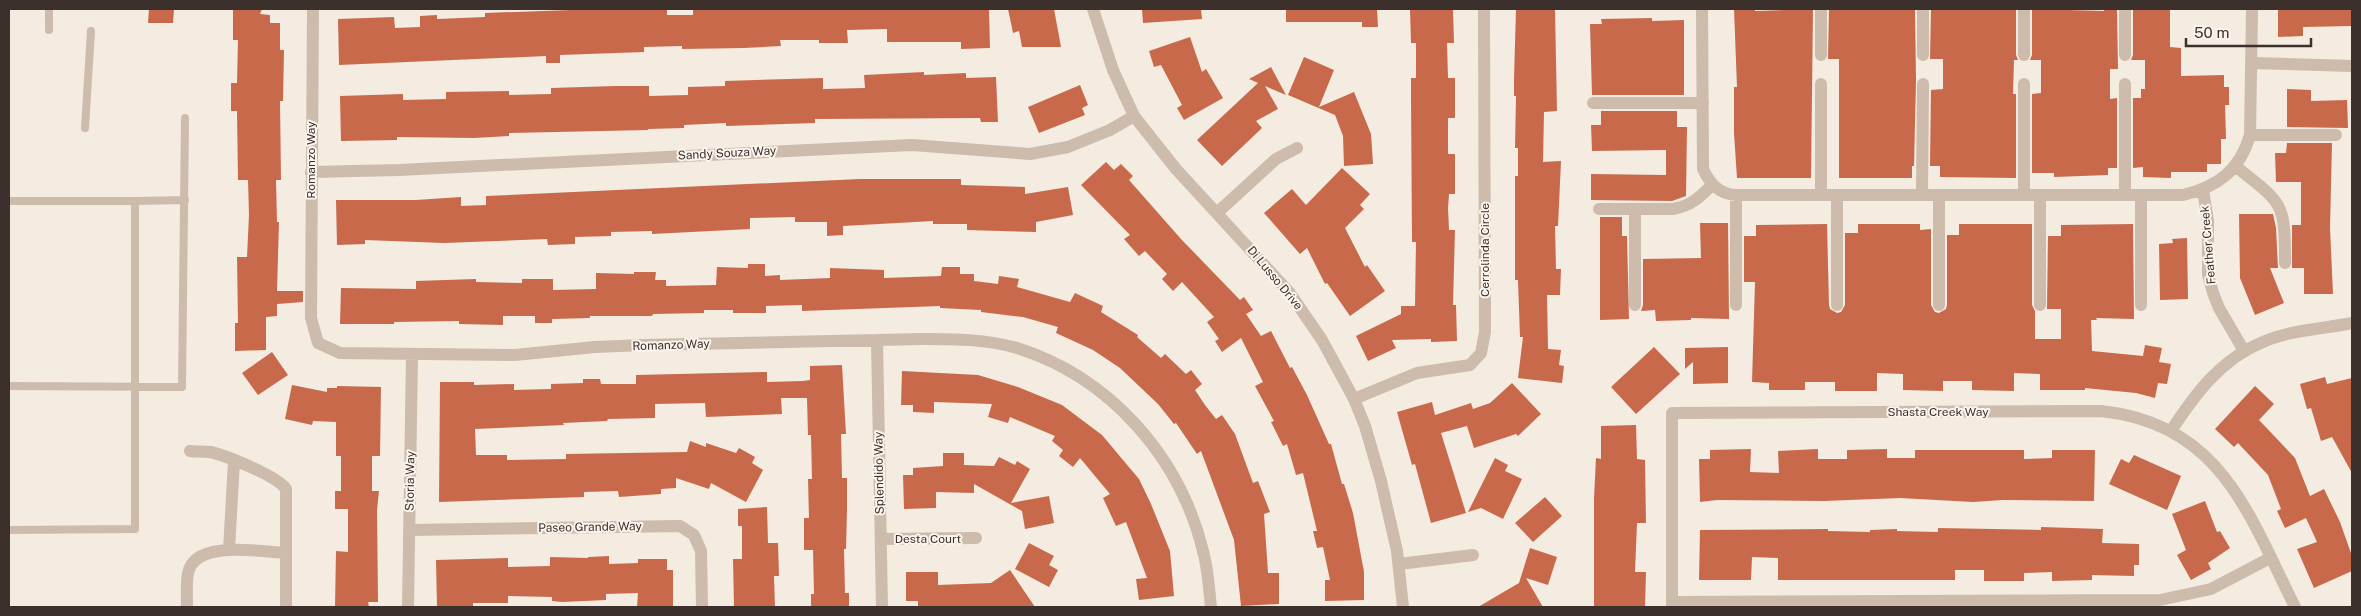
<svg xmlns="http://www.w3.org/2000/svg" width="2361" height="616" font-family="'Public Sans',sans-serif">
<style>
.building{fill:#c8694b}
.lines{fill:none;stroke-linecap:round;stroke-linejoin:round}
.service{stroke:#cdbbac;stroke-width:8}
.minor{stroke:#cdbbac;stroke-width:12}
.tertiary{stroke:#cdbbac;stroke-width:12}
.labels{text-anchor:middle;stroke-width:4;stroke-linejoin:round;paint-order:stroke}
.street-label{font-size:12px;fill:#3b302b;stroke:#fbf5ee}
</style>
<rect width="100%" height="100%" fill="#f4ebe1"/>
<path class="building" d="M149,9h25l-1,14h-25z
M233,9h29l-2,5 10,1v8h10v27h4l-1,51h-3l1,79h-5l1,42h2l-2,69h26v11l-26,2v12l-11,1v33l-31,1v-28h3l-1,-66h10l2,-42 -1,-35h-10l-1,-69h-6v-28h6l1,-43h-5z
M599,9h68v6h26v-6h296l1,39 -29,1v-7h-74v-13l-40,1 1,13h-29v-3h-39l1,6 -37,2 -62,1v-3l-38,1v5l-84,3v8h-14v-7l-207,9 -1,-46 56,-2 1,11 25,-1v-11l17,-1v4l48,-2v-4z
M1008,9h46l7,38h-39l-3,-16 -6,2z
M1142,9h59l1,10 -59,4z
M1286,9h91l1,18h-16v-5h-76z
M1410,9h43l1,34h-7l1,35h7v40h-7v36h7v40h-6l-1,14 1,22h6l-2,75h3l1,36 -26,1v-3l-39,1 4,8 -28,13 -12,-25 45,-22v-8h14l1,-64h-4l-1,-147v-17h5v-35h-5z
M1516,9h39l2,102 -13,1 -1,50 18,-1 -3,65h-3l1,43h5l-1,26h-13l1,54 13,1 -2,15 5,1 -2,17 -44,-5 5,-41h-3l-2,-57h-3v-104h3v-28h-3l1,-52h-2v-17z
M1734,9h21v2l58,-2 -2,169h-74l-3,-45v-46h3z
M1829,9l86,1 1,70 -2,86h-2v12h-73v-119h-11z
M1931,9h85v46l2,5h-4l-1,34h3v84l-76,-1v-11h-10l1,-76 12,-1v-30h-13z
M2032,9l72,2v-2h13l1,60h-8v30l7,-1v70h-9v7l-54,2v-4h-22v-79l9,-1v-33h-11l2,-5z
M2133,9h37v38l11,1v28l43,-1v12h5v18h-4l1,34h-5v25h-14v8h-36v6l-28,-1v-10l-10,1v-70h8v-9h4v-29h-14l2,-5z
M2278,9h74v17l-49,1v9l-25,1z
M1652,18v3l32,-1v75h-92l-2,-71h12l-1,-5z
M1190,37l12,35 4,-3 17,29 -39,22 -7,-12 5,-3 -21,-40 -7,2 -5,-16z
M1304,57l30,13 -15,37 35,-15 17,42 2,30 -29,2 -1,-30 -8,-21 -47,-20z
M1271,67l15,28 -21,-9 13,23 -22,12 6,7 -40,38 -25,-26 61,-57 -9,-4z
M924,72v3l42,-2v5l30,-1 2,45h-17l-1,-4 -165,1v4l-89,3v-3l-42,2v3l-36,1v1l-139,3v3l-35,2 -77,-1v3l-56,1 -1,-45 63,-2v6l43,-1v-7l63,-1v4l42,-1v-6l65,-2h33v10l39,-1v-8l37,-1v-5l98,-3v11l42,-1 -1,-13z
M1080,85l8,20 -6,3 3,7 -46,18 -11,-26z
M2287,89l24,1v11l36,-1 1,28 -61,-1z
M1601,111h76v16h10l-1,69 -14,5 -81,-1v-26l75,1v-25l-74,1 -1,-26h10z
M2287,143h45l-2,85 3,66h-29v-26h-12v-43h9v-43h-25l-1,-29h11z
M1106,162l8,8 7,-6 12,12 -4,4 52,59 59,61 4,-3 9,13 -7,4 15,22 10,-5 19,37 2,-1 15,28 22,49h2l11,40h2l9,29 11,59v28l-39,1v-21h5l-7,-33 -6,1 -4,-17h4l-14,-58 -7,2 -9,-31 -4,2 -12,-24 3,-1 -19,-35 8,-4 -22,-44 -19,14 -7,-11 4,-2 -12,-17 7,-5 -32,-35 -9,9 -11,-12 5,-5 -22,-23 -6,5 -15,-17 6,-4 -49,-50z
M1342,168l28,26 -10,11 4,4 -19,19 20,39 2,-2 18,26 -35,25 -23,-33 -2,1 -18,-36 -7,6 -36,-41 28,-24 14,16z
M860,179h101v6l64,2v7l43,-7 5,28 -37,7v10l-69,-2v-6h-34v-3l-90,5v9l-16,1v-14h-32v-5l-45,1v11l-98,5v-3l-41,1v4l-36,1v7l-27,1 -1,-6 -103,4 -79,-3v4l-28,1 -1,-45h80l45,-3v9l25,-1v-9z
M2239,214h34l3,14 2,40h-8l14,35 -29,12 -15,-37z
M1600,217h22v19h5l2,83 -29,1z
M1700,223h28l1,96 -38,-1v2l-35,1 -1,-11 -14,1 2,-6v-46l58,-1z
M1827,224l2,81 1,4 7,4 4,-1 4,-7v-72h13v-9h62v6l11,-1v76l4,7 4,1 7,-4 1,-4v-70h12v-11h73v81l3,6v28h26v-30h-14l1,-73h13v-11l72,-1 1,95 -38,-1 1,2h-6l1,31 51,5 2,-11 17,3 -3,14 12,2 -4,20 -9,-1 -3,15 -19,-5 -51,-5v2h-45v-16l-26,-1v18l-42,-1v-9h-29v10l-40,-1v-16l-26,-1v18h-42v-9h-30v8h-36v-7l-17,-1 3,-100h-11v-46h12v-11z
M2187,238l1,61 -28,1 -1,-56 14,-1 -1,-4z
M748,264h17v12l15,-1v5l50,-2v-10l54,2v8l57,-2 1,-9h18v7h14v7l24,3 1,-8 20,3 -2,8 53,15 5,-9 28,13 -2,6 37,23 -1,2 24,21 4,-4 21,20 5,-4 11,14 -7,6 10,15 11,14 6,-4 13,19 18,49 5,-2 12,31 -6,2 4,59h11v31l-38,2 -7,-66 -33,-89 -4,3 -21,-31 -2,1 -16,-20 -38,-36 -27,-18 -37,-17 2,-6 -35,-10 -42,-5v-2l-41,-2v-2l-138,5v-6l-36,1v7h-33v-3h-29v3l-51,1 -1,2h-62v2l-38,1v4h-17v-7h-32v9l-44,-1v-3l-65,1v2h-54l1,-36 75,1v-8l60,-2v3l46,1v-4h31v11l43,-1v-16l38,1v-2h22l-1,8h11v6l50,-1 1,-18 31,1z
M1654,347l26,27 -44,40 -25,-27z
M1728,347v36l-35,1v-22l-8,7v-21z
M272,352l16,23 -30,20 -16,-22z
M842,365l4,69h-5l1,44h5v32l-1,39h-2l1,44h4v14h-38v-13h3l-1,-44h-9v-32h5l-1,-39h4l-1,-44h-3l-1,-37h-26l1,16 -76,3 -1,-14 -50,1v14l-47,1 -1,2 -44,2 1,2 -89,4 1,26h31v5l59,-1v-5l121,-2 3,-11 16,6v-4l30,10 3,-5 16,9 -3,6 11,7 -17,32 -35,-19 -2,6 -33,-11v10l-15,1v5l-42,3 -1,-6 -34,1v5l-145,5 1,-120h34v3l40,-1v6l37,-1v-5l32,-1v-4h17l1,5h35v-9l131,-3v10l36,-1 7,-1v-14z
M902,371l76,4 40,12 44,18 40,30 37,44 12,25 19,47 4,45 -35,4 -3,-21 11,-1 -21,-56 -10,4 -13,-28 7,-4 -30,-36 -7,9 -14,-11 4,-6 -11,-9 3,-5 -45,-19 -2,6 -20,-6 4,-13 -58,-2v11l-21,-1v-7h-12z
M2325,377l2,7 25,-6v95l-20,-36 -11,4 -10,-33 -4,1 -7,-25z
M1512,383l29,31 -23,22 -2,-2 -42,14 -7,-22 -26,7 25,80 -35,10 -16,-59 -3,1 -15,-53 35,-10 3,13 36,-12 2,6 17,-6z
M292,385l35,7v-4h10v-2l44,1 -1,69h-8v35h7l-2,19 1,92h-10l1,5h-34l1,-56 12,1v-43h-13v-18h6v-35h-5v-34l-23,-1 -1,4 -27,-6z
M2255,386l19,18 -15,16 36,38 15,38 14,-7 16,33 12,34v15l-38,17 -17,-39 20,-7 -11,-24 -21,10 -8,-17 4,-2 -13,-34 -30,-32 -4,4 -19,-18z
M1636,425l1,34 8,1 1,63h-9l-2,49h11l-1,35h-51v-109l2,-40 5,1v-33z
M1751,449l-1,23 29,1 -1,-22 40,-2v10h29v-9l40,-1v9h28v-8h109v9l28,-1v-8h43l-1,51 -92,-1 -29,2 -73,-4 -76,3 -107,-1 -17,2 -1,-43h11v-9z
M943,453h21v12l30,1 5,-9 16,8 2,-4 13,8 -19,34 38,-7 5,27 -29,6 -3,-18 -48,-27v9l-38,-1v16l-32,1 -1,-34h10v-7l30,-2z
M2134,455l47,21 -14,34 -58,-26 12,-25 8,4z
M1495,458l13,7 -3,6 17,8 -19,40 -22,-11 -13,4z
M1545,497l17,19 -29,26 -18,-19z
M2205,501l12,31 3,-1 10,17 -22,15 3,6 -20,11 -14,-25 9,-5 -14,-36z
M767,507l1,36h10l1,33h-5l1,31h-41l-1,-48h9v-33h-4v-17z
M2041,527l62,2 -1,14 37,1v21h-5v11l-42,-1v5l-40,1v-9l-28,1v8h-40v-11h-29v10h-177v-22l-26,-1 -1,23h-52l1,-50 128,-1v2l42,1v-2l27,-1v2l41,1v-4l103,2z
M1029,543l25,13 -5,9 9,5 -9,17 -34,-18z
M1530,548l27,9 -9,28 -22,-7 17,29h-65l41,-24z
M609,556v8l29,-1v-4h29v11h6v37h-36l1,-14 -32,1v6l-44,2 -10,-1v-4l-44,-1v7h-35v4h-36l-1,-47 72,-2v9l42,-1v-9l38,1v-1z
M1010,570l25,37h-117v-6h-12v-29h32v13l53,-2z"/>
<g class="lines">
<path class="service" d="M49,9v21
M85,128l6,-97
M9,201h126v328l-126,1
M135,201l50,-1
M9,386l173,1 3,-269"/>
<path class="minor" d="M313,9l-2,309 7,25 22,10 175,2 80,-8 48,-2 280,-6c31,0 63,0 94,9 93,29 163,109 186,203 5,18 6,38 8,56
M1702,9l1,160c7,15 16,25 33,26h447c35,-8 57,-25 67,-60l2,-126
M1821,9v46
M1923,9v46
M2024,9v46
M2125,9v46
M2252,63l100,3
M1593,103h110
M2250,135h86
M2235,166c48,38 50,35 50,97
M311,172l88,-2 513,-25 118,9 38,-7 42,-17 24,-14
M2203,190l5,31v53l5,19 6,15 25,43
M1736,195v110
M1821,195v-111
M1837,195v110
M1922,195l1,-111
M1939,195v110
M2024,195v-111
M2040,195v110
M2125,195v-111
M2141,195v110
M1599,209h74c18,-3 27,-12 39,-24
M1218,212l58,-53 21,-11
M1635,305v-96
M877,340l5,267
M1354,399l63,-26 53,-8 11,-12 4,-21 -1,-323
M2171,431c24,-37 50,-72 92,-89 27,-12 60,-13 89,-19
M190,451c6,1 13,0 20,1 15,3 67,24 76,37v118
M409,530l271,-4 14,9 7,16 1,56
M881,539l95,-1
M229,550l5,-89
M1399,564l74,-9
M1672,602l488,-2 51,-11 59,-31
M187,607c0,-11 -1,-24 1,-34 7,-34 73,-21 98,-20
M408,607l4,-252
M1672,607v-194l429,-2c120,13 147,102 194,196"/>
<path class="tertiary" d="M1093,9l20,61 21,46 42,53 113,123 33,48 32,59 11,27 16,55 16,70 6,56"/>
</g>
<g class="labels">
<g class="street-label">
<text transform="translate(727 153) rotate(-3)" y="4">Sandy Souza Way</text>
<text transform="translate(311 160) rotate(-90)" y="4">Romanzo Way</text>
<text transform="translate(2208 245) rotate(-95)" y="4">Feather Creek</text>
<text transform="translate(1485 250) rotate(-90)" y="4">Cerrolinda Circle</text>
<text transform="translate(1275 278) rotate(50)" y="4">Di Lusso Drive</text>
<text transform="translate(671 345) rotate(-2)" y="4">Romanzo Way</text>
<text x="1938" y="416">Shasta Creek Way</text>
<text transform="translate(879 473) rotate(-91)" y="4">Splendido Way</text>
<text transform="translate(410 481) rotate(-89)" y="4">Storia Way</text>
<text transform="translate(590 527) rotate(-1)" y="4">Paseo Grande Way</text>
<text x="928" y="543">Desta Court</text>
</g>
</g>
<rect width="2361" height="616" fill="none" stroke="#3b302b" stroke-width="20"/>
<path d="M2186 38v8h125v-8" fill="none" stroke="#3b302b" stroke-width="2.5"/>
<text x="2194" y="38" font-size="15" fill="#3b302b" stroke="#fbf5ee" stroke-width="4" paint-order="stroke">50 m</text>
</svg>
